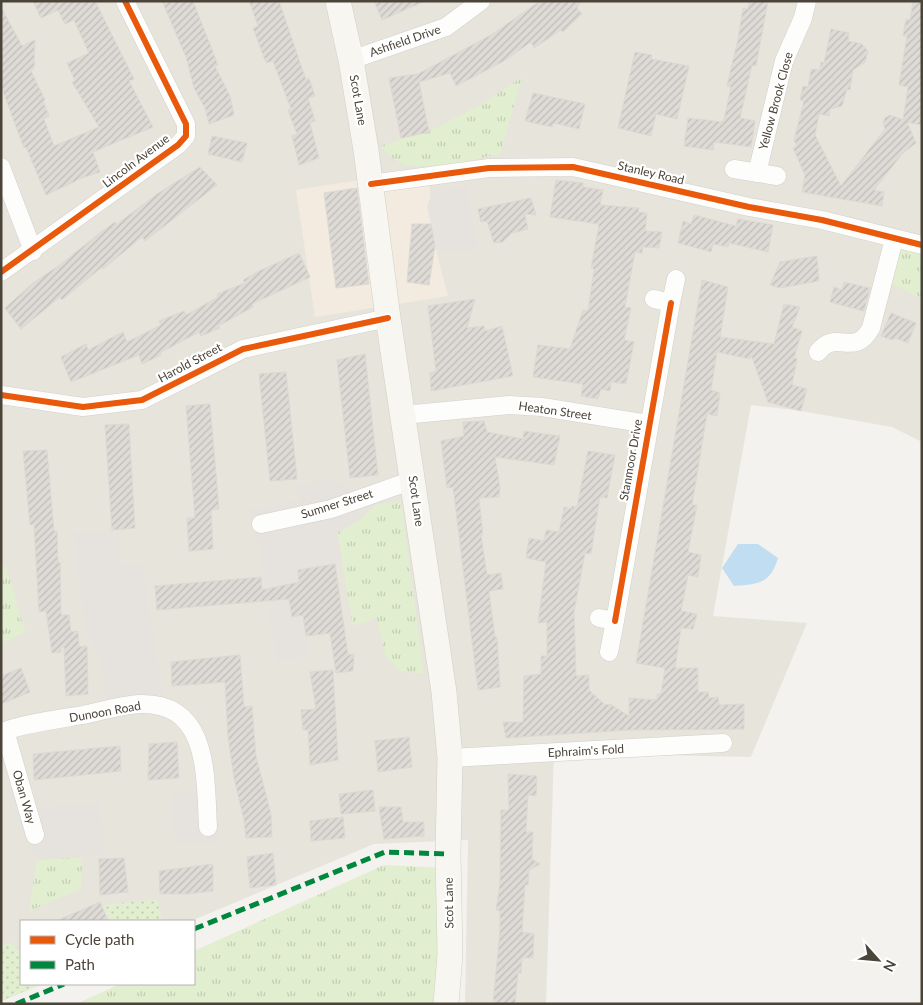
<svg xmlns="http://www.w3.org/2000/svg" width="923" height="1005" font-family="Lato,sans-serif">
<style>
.residential{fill:#e7e4dc}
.commercial{fill:#f3ebdf}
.grass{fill:url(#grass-tufts)}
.park{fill:url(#park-dots)}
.parking{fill:#e6e3df}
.water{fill:#c0ddf1}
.building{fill:url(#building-hatch);stroke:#dcd9d4}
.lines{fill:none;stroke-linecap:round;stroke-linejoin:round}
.street-casing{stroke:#d2d0cb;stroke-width:19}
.secondary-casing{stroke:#d3cfc5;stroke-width:26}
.street{stroke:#fdfdfc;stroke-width:18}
.secondary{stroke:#f7f6f1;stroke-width:25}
.quiet{stroke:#00873e;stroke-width:5;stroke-dasharray:10 5;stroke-linecap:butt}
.cycleway-casing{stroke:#fff;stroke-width:9}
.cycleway{stroke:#e8590c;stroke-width:6}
.labels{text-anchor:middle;stroke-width:4.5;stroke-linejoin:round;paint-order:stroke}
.street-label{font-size:12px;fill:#4b4439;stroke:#fff}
</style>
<defs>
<pattern id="grass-tufts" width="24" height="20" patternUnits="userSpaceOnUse" patternTransform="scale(1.25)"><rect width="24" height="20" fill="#e1eecf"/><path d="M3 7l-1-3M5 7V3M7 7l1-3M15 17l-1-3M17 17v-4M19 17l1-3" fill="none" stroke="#c3cdb2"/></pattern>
<pattern id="park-dots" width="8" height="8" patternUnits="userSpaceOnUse" patternTransform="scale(1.25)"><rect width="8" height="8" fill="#e1eecf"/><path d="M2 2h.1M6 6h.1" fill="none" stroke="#c3cdb2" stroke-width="1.8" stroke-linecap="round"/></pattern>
<pattern id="building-hatch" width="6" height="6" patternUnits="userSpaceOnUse" patternTransform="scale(1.25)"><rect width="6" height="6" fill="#dedbd6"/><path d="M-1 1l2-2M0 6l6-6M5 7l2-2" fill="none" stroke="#c0bdb8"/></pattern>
</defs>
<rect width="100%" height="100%" fill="#f4f2ee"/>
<path class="residential" d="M1,1h921v441l-30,-15 -91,-16 -50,-6 -38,211 94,7 -56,134 -197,-4 -8,251h-81l3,-164 -94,4 -183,77h-170v63h22l-42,17z"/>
<path class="commercial" d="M428,169l7,77 13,50 -133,21 -19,-127z"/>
<path class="grass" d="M522,77l-22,77c-27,5 -60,15 -88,12 -13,-1 -24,-11 -32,-20l48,-14 54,-28z
M894,239l28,6v54l-38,-19z
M401,501l23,173 -24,-3 -15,-16 -8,-37 -24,8 -16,-94 23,-12 15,-15z
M6,566l19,66 -24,12v-77z
M82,857l-1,32 -52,22 8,-51z
M384,865l64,3 -7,136h-365l44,-20h74v-33z"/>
<path class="park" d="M157,899l5,22h-51l-8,-16z
M10,943l11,8v33h22l-42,17v-56z"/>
<path class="parking" d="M466,186l13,64 -37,1 -7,-9 -8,-36 7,-17z
M332,479l18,8 10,33 -23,13 5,26 -7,5 -37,6 1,12 -12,3 5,31 11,-1 6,41 -33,6 -16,-113 -13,-39 53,-10 -5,-15z
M91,532h27l3,32 21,-2 21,132 -56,9 -6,-41 -16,-31 -12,-97z
M214,790l5,52 -43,3 -5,-51z
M101,802l4,53 -68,5 -21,-47 13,-4z"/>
<path class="water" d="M738,544h20l20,14c-8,26 -19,26 -44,28l-12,-18z"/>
<path class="building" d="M33,1h62l39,78 -5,2 24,46 -60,25 7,20 -24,8v1l-30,14 -20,-48 -2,1 -23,-62v-79l21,39 13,-6 -1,28 -3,3 14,29 -2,1 6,15 -5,3 10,27 45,-19 -27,-45 3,-1 -8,-18 22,-10 -15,-33 -9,4 -7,-14 -17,8z
M162,1h31l25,64 -3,1 15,30 4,19 -25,9 -4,-16 -11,-20 -8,-31z
M249,1h30l27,79 3,-2 6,18 -7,2 7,23 -5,2 9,35 -20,7 -7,-29 5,-2 -9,-24 3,-1 -18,-48 -7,2 -13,-35 5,-2z
M374,1h51l-43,19z
M540,1h41l-4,7 5,6 -19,18 -2,-2 -27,18 -3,-6 -27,19 -48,25 -6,-13 -31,9 10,50 -28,6 -12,-60 29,-4 73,-39z
M749,1h19l-12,65 -4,-1 -12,53 15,3 -4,26 -37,-5 -1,8 -29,-4 4,-28 34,4 2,-3 7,-32 -4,-1 11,-47 5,-31 5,1z
M913,1h9v124l-15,-3 9,21 -14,11 -28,36 10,2 -2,14 -80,-14 3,-17 -12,-27 4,-2 -3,-6 10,-39 -4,-1 3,-14 5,1 3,-18 9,1 1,-8 3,1 7,-34 18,4 -1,8 14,3 6,7 -3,11 -12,8 -3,20 -3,-1 -5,17 -12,3 -1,7 -10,-2 -4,21 26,51 44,-57 -2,-6 2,-5 5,-3 13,5 5,-33 -9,-2 8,-49h-4l3,-17 4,1z
M635,52l17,3 -1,4 38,7 -12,53 -21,-5 -5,22 -33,-8z
M533,93l52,11 -6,25 -25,-6 -2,4 -27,-6z
M212,136l35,7 -5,19 -34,-8z
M200,167l17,18 -72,56 -3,-4 -39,32 -1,-2 -40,33 -2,-3 -39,32 -16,-21 28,-25 28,-19 40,-32 14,-10 2,2 40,-30z
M556,180l27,3v4l20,3 -3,15 39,3 -1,4 9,1 -2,18 17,1 -3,16 -16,-1 -1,6 -7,-1 -10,55 6,1 -7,32 10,2 -8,42 -15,-2 -1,9 -9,-2 -3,10 -17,-3 2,-12 -50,-7 5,-32 32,4 13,-39 5,1 6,-42 -3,-1 8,-44 -49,-7z
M357,188l12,96 -33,4 -12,-95z
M531,198l5,17 -11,-1 3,15 -16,4 -9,9 -9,1 -7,-22 -6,1 -3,-13z
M694,215l42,11 2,-7 35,6 -5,27 -39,-9 -1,4 -15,-3 -2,8 -33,-9 5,-22 8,3z
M412,224h19l4,22 -6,39 -22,-3z
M299,253l11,24 -58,27 1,3 -35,19 2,2 -19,8 -2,-4 -39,21 1,2 -19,9 -3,-9 -68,27 -10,-25 25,-13 2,6 35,-18 4,10 34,-17 -2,-4 25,-10 2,4 32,-18 -1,-3 28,-11 -2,-3 16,-9z
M817,256l2,25 -39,7 -10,-3 10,-23z
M702,280l26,7 -8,50 54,7 10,-40 16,3 -8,20 10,4 -8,27 3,1 -5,26 15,4 -6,22 -33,-9 -17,-47 -1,4 -33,-7 -6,38 9,3 -3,23 -10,-2 -15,91h5l-9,47 13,3 -3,22 -10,-2 -7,36 16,3 -4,15 -12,-1 -6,40h23v24h10l1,6 9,-1 1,8 25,-1v25l-115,1 -123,8 -3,-16h20l1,-46 17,-2v-18h6v-34l-9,1 8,-61 -20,-4 3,-20 15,3 2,-11 13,2 5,-25 7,2 1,-3 5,1 11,-56 27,4 -8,43 -7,-1 -9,57 -6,-1 -11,59 2,64 13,-1v15l16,15 5,-1 19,12v-18l28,2v-6h4l4,-26 -29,-5z
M844,282l26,6 -6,23 -34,-9 4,-15 8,3z
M475,299l-8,29 17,-2 1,5 17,-5 11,50 -82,15 -1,-18 6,-2 -8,-65z
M891,313l25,10 -8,20 -13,-5 -3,2 -11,-4z
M365,354l13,121 -28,3 -13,-118z
M286,372l11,107 -27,2 -11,-107z
M210,404l9,105 -8,1 2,39 -24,2 -2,-33h8l-9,-112z
M484,421l3,11 36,7 1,-8 36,5 -6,29 -59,-8 5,31 -1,9 -20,1 4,37h-2l6,40 14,-2 2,16 -14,2 6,46h2l3,50 -22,3 -25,-203 -6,1 -6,-47 23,-5 -1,-14z
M129,424l6,104 -23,2 -7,-105z
M47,450l7,81h3l1,32 2,-1 1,53h8l2,17 7,-1 1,16 8,-1 1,48 -22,2 -2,-49h-3v5l-9,1 -6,-42 -7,1 -5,-87h-4l-7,-74z
M335,564l13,91 6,-1 -1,17 -17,2 -6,-40 -24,3 -3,-21 -11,2 -3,-18 -132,11 -2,-24 106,-9 1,13 37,-8 -1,-12z
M240,655l4,52 8,-1 4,50 15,58 1,23 -26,1 -2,-18 -10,-42 -6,-41 -3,-55 -53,4 -1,-24z
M21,668l9,24 -29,12v-28z
M333,670l5,90 -28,5 -2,-35h-5l-2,-20 15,-1 -6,-37z
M409,737l3,30 -34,5 -3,-31z
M177,742l2,36 -31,2 1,-36z
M120,746l1,25 -87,9 -1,-26z
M508,774l29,2 -1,20 -8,-1 -2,37h7l-1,27 8,5 -11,6 -1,15h-3l-3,47 12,2 -1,24h-11l-1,15h-3l-3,31h-22l7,-73v-20l-4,-1 4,-26 1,-74h8z
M373,790l2,21 -34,3 -2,-20z
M379,807h22l2,15h21v14l-40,3z
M343,817l2,21 -34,3 -1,-20z
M273,853l3,32 -26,3 -3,-31z
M124,858l4,34 -28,3 -1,-36z
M213,864v27l-27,3h-26l-1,-23z
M100,902l8,19h-52z"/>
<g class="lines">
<defs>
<path id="street" d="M351,60l95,-33 35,-26
M1,167l32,84
M734,169l43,7
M757,173l27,-112 19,-43 4,-17
M371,184l118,-16 84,-1 176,40 73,13 100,25
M1,272l177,-127 8,-9v-12l-61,-123
M654,299l17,4 5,-24
M818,352c18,-24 36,7 53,-24l23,-89
M1,395l82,12 59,-7 101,-51 145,-31
M403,415l106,-10 33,2 106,17
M261,524l70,-15 82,-29
M599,618l16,3 -6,31
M615,621l56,-318
M5,731l30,104
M1,733c13,-8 65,-15 82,-18 19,-4 38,-10 57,-11 70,-2 65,73 68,123
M450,758l273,-15"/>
<path id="secondary" d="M338,1l13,59 15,90 22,168 56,374 6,66 -2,96 2,101 -4,49"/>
</defs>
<use href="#street" class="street-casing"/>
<use href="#secondary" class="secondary-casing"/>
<use href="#street" class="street"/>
<use href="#secondary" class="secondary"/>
<path class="quiet" d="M194,929l191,-77 63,2
M16,1004l48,-20"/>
<defs>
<path id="cycleway" d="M371,184l118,-16 84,-1 176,40 73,13 100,25
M1,272l177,-127 8,-9v-12l-61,-123
M1,395l82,12 59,-7 101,-51 145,-31
M615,621l56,-318"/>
</defs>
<use href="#cycleway" class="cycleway-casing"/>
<use href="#cycleway" class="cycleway"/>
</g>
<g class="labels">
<g class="street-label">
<text transform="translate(405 41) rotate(-19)" y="4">Ashfield Drive</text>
<text transform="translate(358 100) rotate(80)" y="4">Scot Lane</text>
<text transform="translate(776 101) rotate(-75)" y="4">Yellow Brook Close</text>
<text transform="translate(136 161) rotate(-37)" y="4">Lincoln Avenue</text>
<text transform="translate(651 173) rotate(13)" y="4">Stanley Road</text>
<text transform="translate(190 363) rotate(-28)" y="4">Harold Street</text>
<text transform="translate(555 411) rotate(8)" y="4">Heaton Street</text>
<text transform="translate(631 460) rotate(-80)" y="4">Stanmoor Drive</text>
<text transform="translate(416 501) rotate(82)" y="4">Scot Lane</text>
<text transform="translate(337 504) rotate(-17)" y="4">Sumner Street</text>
<text transform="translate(105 712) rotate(-10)" y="4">Dunoon Road</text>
<text transform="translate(586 751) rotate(-3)" y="4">Ephraim's Fold</text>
<text transform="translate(24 797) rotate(74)" y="4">Oban Way</text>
<text transform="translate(449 903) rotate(-91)" y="4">Scot Lane</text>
</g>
</g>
<rect width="923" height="1005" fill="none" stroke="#4b4439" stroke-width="5"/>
<rect x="20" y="920" width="175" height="65" fill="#ffffff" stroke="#b7b4b0"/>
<rect x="30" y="936" width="25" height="8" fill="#e8590c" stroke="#b7b4b0"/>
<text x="65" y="945" font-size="15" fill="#4b4439">Cycle path</text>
<rect x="30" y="961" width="25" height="8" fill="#00873e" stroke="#b7b4b0"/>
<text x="65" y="970" font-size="15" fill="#4b4439">Path</text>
<g transform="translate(878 960) rotate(117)" stroke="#ffffff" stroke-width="4" paint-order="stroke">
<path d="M0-4L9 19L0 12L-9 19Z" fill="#4b4439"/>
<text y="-8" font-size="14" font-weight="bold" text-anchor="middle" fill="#4b4439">N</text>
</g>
</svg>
